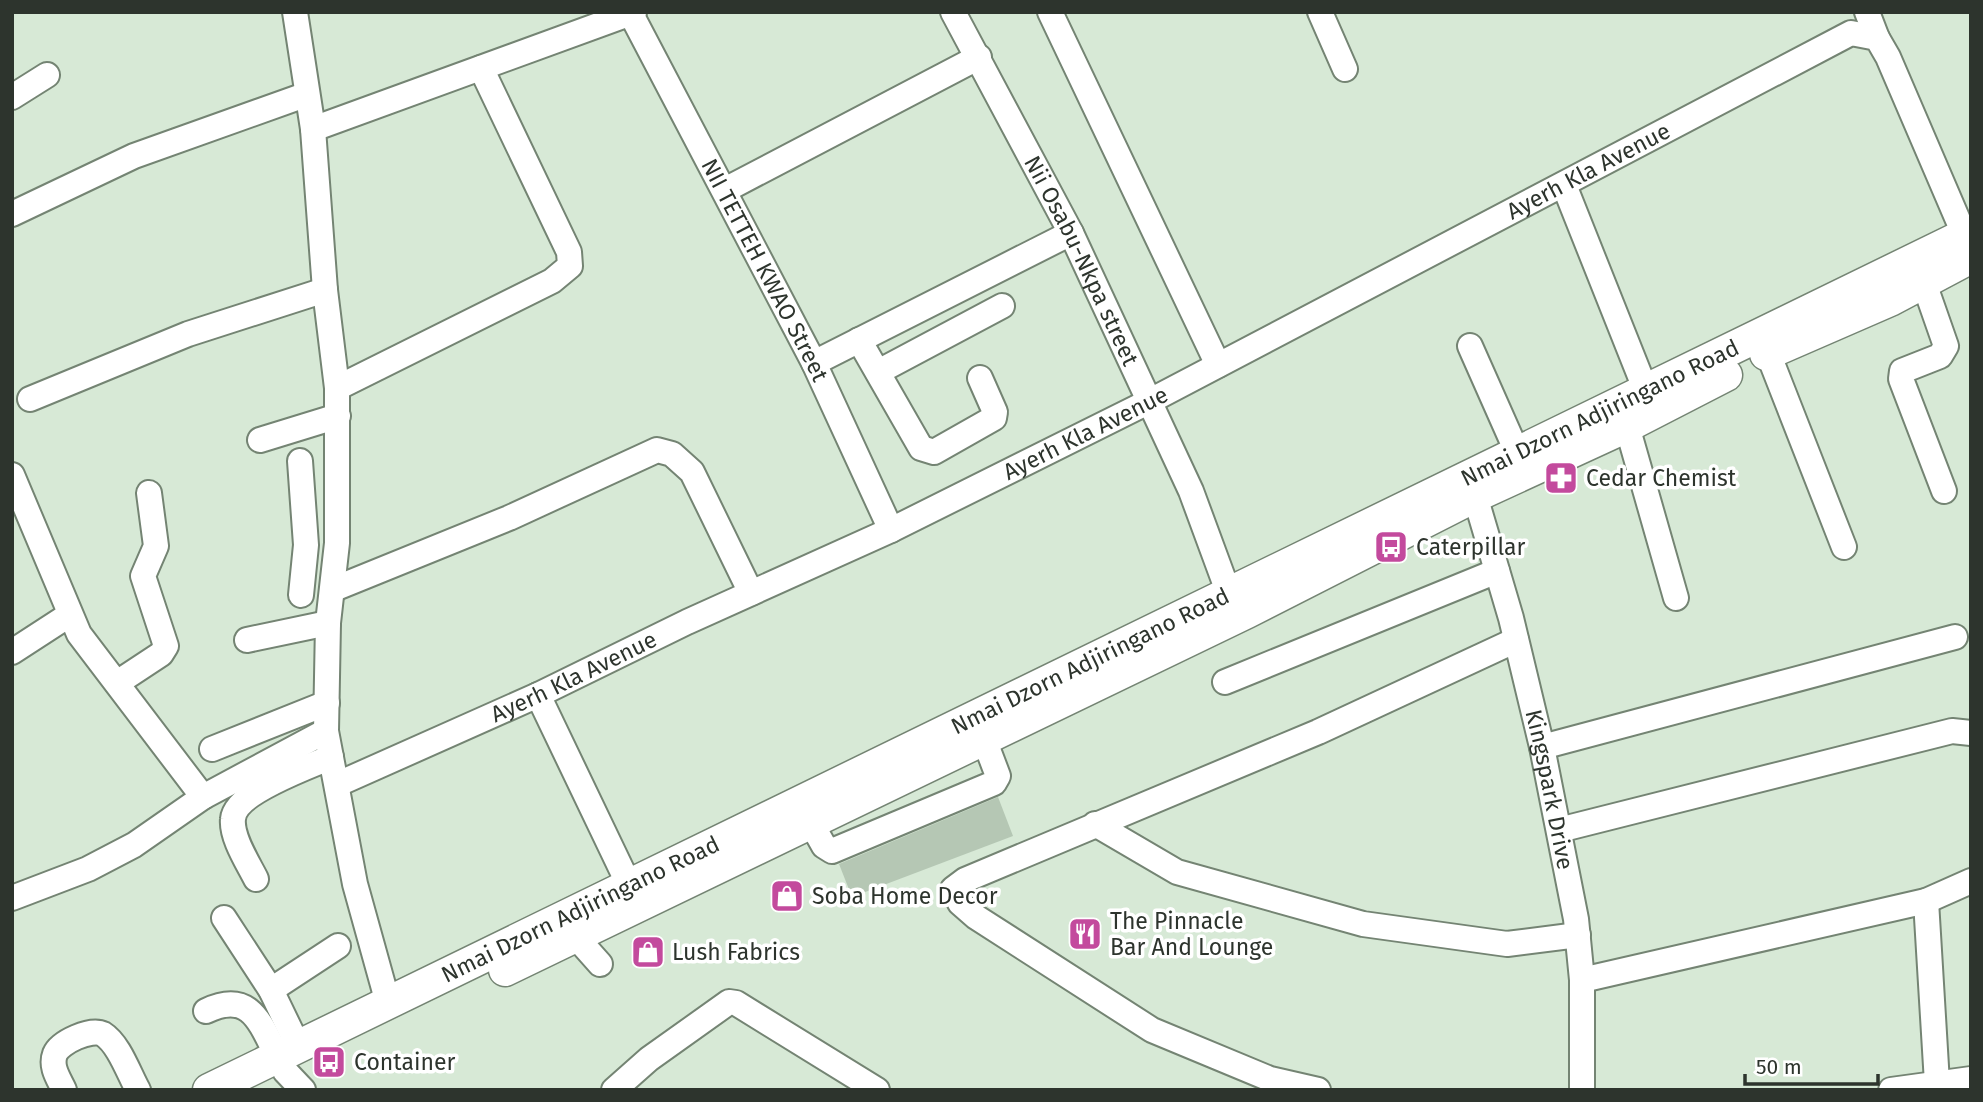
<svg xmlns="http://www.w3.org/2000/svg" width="1983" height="1102" font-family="'Fira Sans',sans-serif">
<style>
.building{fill:#b5c7b4}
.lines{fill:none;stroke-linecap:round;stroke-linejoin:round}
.minor-casing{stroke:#748473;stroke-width:28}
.major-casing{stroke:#748473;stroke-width:35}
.minor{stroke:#fff;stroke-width:24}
.major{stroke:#fff;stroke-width:32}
.labels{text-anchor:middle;stroke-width:7;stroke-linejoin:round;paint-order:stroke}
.street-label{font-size:23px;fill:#2d342d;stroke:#fff}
.poi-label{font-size:23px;fill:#2d342d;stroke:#fff;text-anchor:start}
</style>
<rect width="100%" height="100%" fill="#d7e9d6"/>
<path class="building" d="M998,797l15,39 -161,61 -13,-33z"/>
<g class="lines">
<defs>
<g id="minor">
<path d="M295,12l18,117 12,161 12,98v155l-9,80 -2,108 29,153 33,119"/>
<path id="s1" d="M953,12l118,221 120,258 38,103"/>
<path d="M1050,12l168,353"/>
<path d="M1320,12l25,57"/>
<path d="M1867,12l10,26"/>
<path id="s2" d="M631,14l183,349 77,167"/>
<path d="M12,97l35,-22"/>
<path d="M313,129l321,-117"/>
<path d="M1564,185l82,206"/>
<path d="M725,190l254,-133"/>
<path d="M12,214l122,-58 171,-61"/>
<path d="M1924,283l22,63 -6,10 -38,15 -1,8 43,112"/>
<path d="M859,340l62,108 13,4 60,-34 1,-6 -15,-34"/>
<path d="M1470,346l47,106"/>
<path d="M1768,353l76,194"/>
<path d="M814,363l257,-130"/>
<path d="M878,372l124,-66"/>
<path d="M337,388l215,-107 18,-15 -1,-14 -88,-184"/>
<path d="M30,399l158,-65 137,-44"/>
<path d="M1627,426l49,172"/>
<path d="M260,440l78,-24"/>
<path d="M300,461l6,84 -5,50"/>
<path d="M12,475l67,159 124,163"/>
<path id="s3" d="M1475,496l36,122 31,129 34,172 6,61v110"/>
<path d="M334,589l175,-71 148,-68 15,4 20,18 59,121"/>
<path d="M247,640l81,-17"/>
<path d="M12,652l57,-37"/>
<path d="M1225,682l272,-111"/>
<path d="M117,683l44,-29 5,-8 -23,-70 13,-30 -7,-53"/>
<path d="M538,695l91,190"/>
<path d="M1542,747l413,-110"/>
<path d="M212,749l115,-46"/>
<path id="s4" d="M338,784l200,-89 149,-73 204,-92 259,-129 701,-368 26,5 11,19 76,177"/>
<path d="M811,823l13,23 8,5 162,-68 4,-7 -14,-37"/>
<path d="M1095,824l82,48 186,52 144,20 71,-9"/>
<path d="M1559,830l393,-99 19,2"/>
<path d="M256,879c-8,-16 -25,-42 -23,-60 2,-27 76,-52 98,-62"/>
<path d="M12,898l76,-29 46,-24 69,-48 123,-66"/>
<path d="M1926,901l11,182"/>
<path d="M224,918l47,72 27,56"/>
<path d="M576,937l24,27"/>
<path d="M1582,980l344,-79 45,-20"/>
<path d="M271,990l67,-44"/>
<path d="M206,1011c44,-21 54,11 71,45"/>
<path d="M285,1071l18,19"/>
<path d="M64,1090c-5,-11 -14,-23 -9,-36 5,-12 36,-26 48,-20 16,10 26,40 35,56"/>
<path d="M614,1090l35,-31 80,-57 7,1 141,87"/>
<path d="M1318,1090l-48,-11 -118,-49 -176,-113 -16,-14 -7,-14 12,-9 353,-148 198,-92"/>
<path d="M1891,1090l80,-11"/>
</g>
<g id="major">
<path d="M1766,354l124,-54 81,-43"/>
<path d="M505,970l742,-358 228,-116 152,-70 99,-51"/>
<path id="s5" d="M209,1090l1762,-858"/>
</g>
</defs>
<use href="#minor" class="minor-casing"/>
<use href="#major" class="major-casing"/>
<use href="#minor" class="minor"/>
<use href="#major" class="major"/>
</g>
<defs>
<symbol id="pharmacy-square" viewBox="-11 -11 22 22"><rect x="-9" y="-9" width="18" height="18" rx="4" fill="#c34a9d" stroke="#fff"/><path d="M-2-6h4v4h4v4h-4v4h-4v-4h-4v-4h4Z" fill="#fff"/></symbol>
<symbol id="bus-square" viewBox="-11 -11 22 22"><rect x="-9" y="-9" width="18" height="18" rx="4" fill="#c34a9d" stroke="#fff"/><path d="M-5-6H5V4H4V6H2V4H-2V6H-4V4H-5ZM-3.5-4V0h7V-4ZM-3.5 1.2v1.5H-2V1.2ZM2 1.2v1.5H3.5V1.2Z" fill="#fff"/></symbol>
<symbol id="shop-square" viewBox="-11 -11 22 22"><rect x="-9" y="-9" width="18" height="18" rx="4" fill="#c34a9d" stroke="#fff"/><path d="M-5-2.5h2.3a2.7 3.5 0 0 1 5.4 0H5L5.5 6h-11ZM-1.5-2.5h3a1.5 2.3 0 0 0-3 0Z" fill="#fff"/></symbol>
<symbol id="restaurant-square" viewBox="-11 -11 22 22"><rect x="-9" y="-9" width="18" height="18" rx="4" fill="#c34a9d" stroke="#fff"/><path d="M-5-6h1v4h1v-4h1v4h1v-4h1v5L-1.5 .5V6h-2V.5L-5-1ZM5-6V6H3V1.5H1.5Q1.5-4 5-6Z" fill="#fff"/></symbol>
</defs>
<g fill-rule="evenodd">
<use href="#pharmacy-square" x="1542" y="459" width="38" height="38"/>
<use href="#bus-square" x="1372" y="528" width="38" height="38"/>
<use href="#shop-square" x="768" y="877" width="38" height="38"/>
<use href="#restaurant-square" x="1066" y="915" width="38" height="38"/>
<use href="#shop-square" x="629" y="933" width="38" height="38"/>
<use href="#bus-square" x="310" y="1043" width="38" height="38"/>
</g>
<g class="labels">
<g class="street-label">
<text dy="8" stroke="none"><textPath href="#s4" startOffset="1393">Ayerh Kla Avenue</textPath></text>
<text dy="8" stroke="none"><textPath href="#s1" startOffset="280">Nii Osabu-Nkpa street</textPath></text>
<text dy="8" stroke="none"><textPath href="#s2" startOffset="289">NII TETTEH KWAO Street</textPath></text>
<text dy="8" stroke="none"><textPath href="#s5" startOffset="1547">Nmai Dzorn Adjiringano Road</textPath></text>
<text dy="8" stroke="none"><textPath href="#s4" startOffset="826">Ayerh Kla Avenue</textPath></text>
<text dy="8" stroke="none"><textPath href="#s5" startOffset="980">Nmai Dzorn Adjiringano Road</textPath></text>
<text dy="8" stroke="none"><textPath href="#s4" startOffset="259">Ayerh Kla Avenue</textPath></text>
<text dy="8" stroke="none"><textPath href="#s3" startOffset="303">Kingspark Drive</textPath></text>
<text dy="8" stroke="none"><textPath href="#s5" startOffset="413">Nmai Dzorn Adjiringano Road</textPath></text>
</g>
<g class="poi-label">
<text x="1586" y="486">Cedar Chemist</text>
<text x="1416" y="555">Caterpillar</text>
<text x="812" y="904">Soba Home Decor</text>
<text x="1110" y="929">The Pinnacle<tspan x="1110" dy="26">Bar And Lounge</tspan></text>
<text x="672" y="960">Lush Fabrics</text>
<text x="354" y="1070">Container</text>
</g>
</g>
<rect width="1983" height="1102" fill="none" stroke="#2d342d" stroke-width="28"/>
<path d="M1745 1074v10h133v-10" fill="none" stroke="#2d342d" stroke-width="3.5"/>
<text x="1756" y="1074" font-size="21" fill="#2d342d" stroke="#ffffff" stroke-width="5" paint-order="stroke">50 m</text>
</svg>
